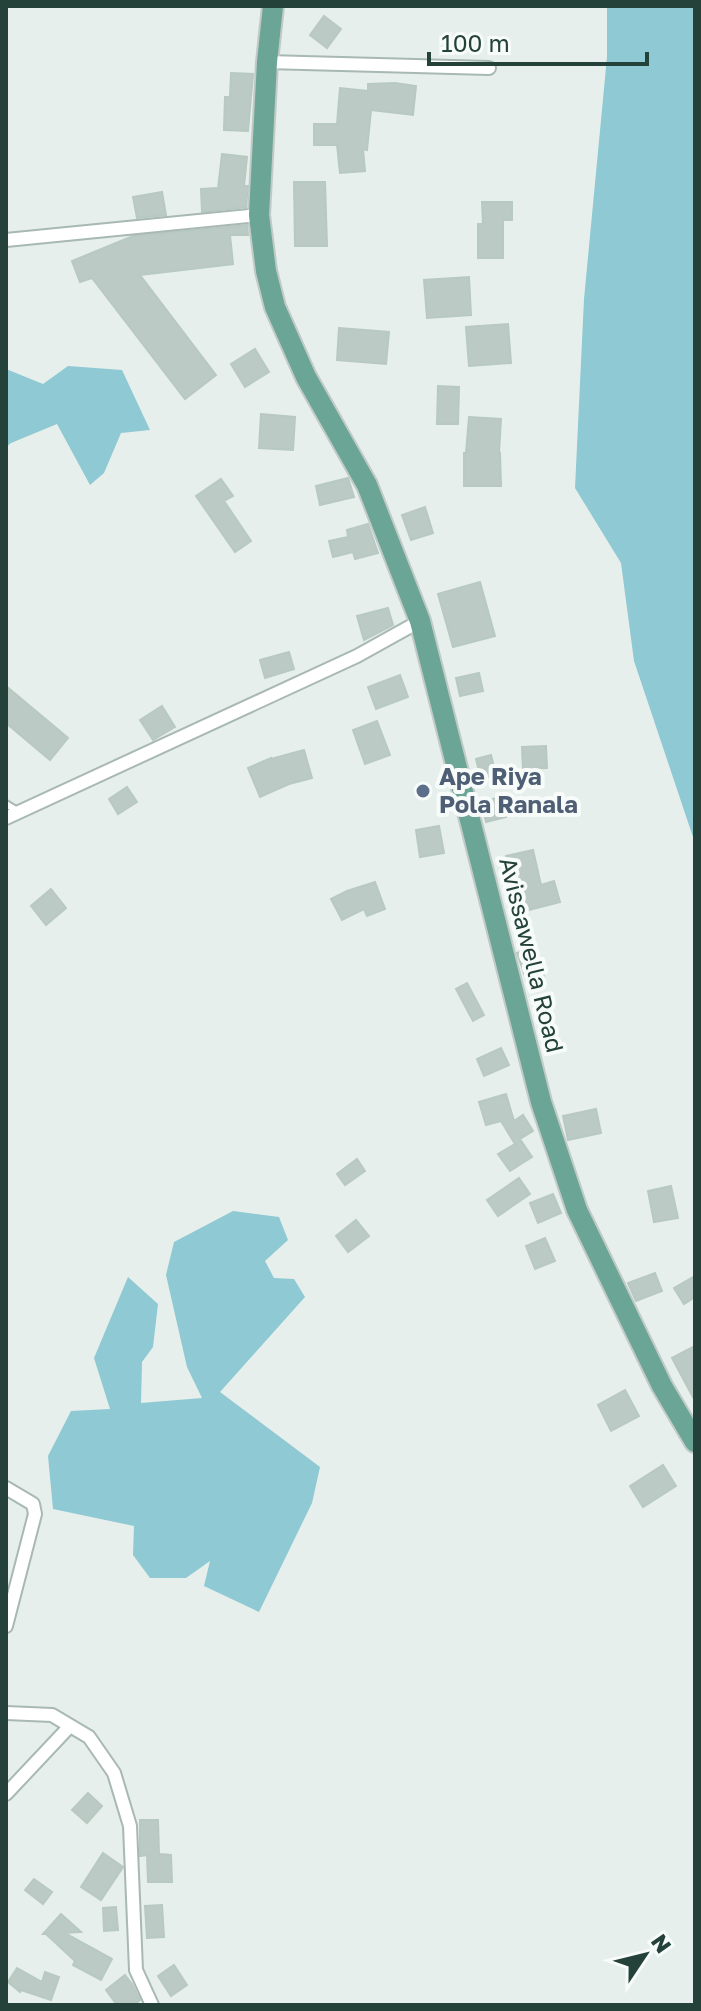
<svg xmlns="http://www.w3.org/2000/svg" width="701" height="2011" font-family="'Golos Text',sans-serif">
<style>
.water{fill:#8ec9d4}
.building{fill:#bbcac4;stroke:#b8c9c2;stroke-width:2}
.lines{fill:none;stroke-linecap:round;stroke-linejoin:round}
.lane-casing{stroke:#a8b8b2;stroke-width:10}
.street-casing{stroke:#a8b8b2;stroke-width:16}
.primary-casing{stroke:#c2cac8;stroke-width:24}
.lane{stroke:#fff;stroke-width:6}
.street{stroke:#fff;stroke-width:12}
.primary{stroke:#6aa596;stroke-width:20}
.service-dot{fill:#5c6f8a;stroke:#f7fbf9;stroke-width:3}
.labels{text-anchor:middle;stroke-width:8;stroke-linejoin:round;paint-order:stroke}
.service-label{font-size:24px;font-weight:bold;fill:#4e5e75;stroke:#f7fbf9;text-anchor:start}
.street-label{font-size:24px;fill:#24423a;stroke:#f7fbf9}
</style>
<rect width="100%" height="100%" fill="#e6efeb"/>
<path class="water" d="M607,6h88v837l-61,-182 -13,-98 -46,-75 9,-189 23,-242z
M68,366l54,4 28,60 -29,3 -17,40 -14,12 -33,-61 -46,19 -5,4v-78l37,15z
M233,1211l46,6 9,23 -23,21 9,17 20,1 11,18 -85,95 100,75 -8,36 -53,109 -55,-26 6,-25 -24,17h-36l-17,-23 1,-29 -81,-17 -5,-53 23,-45 39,-2 -16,-51 34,-81 30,27 -5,43 -11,15 -1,41 61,-5 -15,-31 -21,-92 8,-33z"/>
<path class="building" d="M324,16l17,13 -14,19 -17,-13z
M231,73l22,1 -5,57 -24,-1 1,-33h5z
M395,83l21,3 -3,29 -42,-5 -4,40 -4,-1 2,22 -25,2 -3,-28h-23v-21h23l3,-36 28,3v-7z
M222,154l25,3 -3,29h4l-2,21 -44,5 -1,-23 17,-1z
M294,182h31l2,64h-32z
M162,192l4,23 -29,3 -4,-21z
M482,202h30v18h-9v38h-25v-34h5z
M247,225l1,10h-18l3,29 -93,11 76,100 -31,24 -93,-121 -12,4 -8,-21 61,-25z
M469,277l2,38 -44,3 -3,-38z
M508,324l3,39 -42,3 -3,-39z
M339,328l50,4 -3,32 -49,-4z
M255,349l14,23 -24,15 -14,-23z
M438,386l21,1 -1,37h-21z
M261,414l34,3 -2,33 -34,-2z
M469,417l32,2 -2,34h1l1,33h-37v-33h2z
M348,478l6,19 -34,8 -4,-19z
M221,479l12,17 -9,5 27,40 -16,11 -39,-56z
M425,507l8,26 -22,7 -9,-25z
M368,524l10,29 -23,6 -2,-7 -20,5 -4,-16 19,-4 -1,-7z
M480,582l15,54 -42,11 -15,-53z
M388,608l5,17 -29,15 -7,-24z
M289,652l5,17 -29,9 -5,-18z
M479,673l4,18 -23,5 -4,-18z
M400,675l8,22 -32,12 -8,-22z
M6,686l62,52 -18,22 -44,-37z
M162,706l13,21 -22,13 -13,-20z
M377,721l13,34 -25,9 -12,-34z
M546,746l1,22 -24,1 -1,-22z
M304,750l8,28 -23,6 -29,13 -12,-29 23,-10v1z
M491,755l5,20 -15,4 -5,-20z
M127,787l10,15 -19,12 -9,-15z
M501,797l5,20 -20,5 -5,-20z
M439,826l5,27 -24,4 -4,-27z
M533,850l8,35 13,-4 6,21 -35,9 -9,-35 -6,1 -4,-21z
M375,882l10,27 -18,7 -3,-7 -22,11 -11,-21 16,-8z
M51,889l15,19 -20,17 -15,-19z
M534,948l12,34 -17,6 -12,-35z
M467,983l17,32 -11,6 -17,-32z
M501,1048l8,17 -25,11 -7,-17z
M506,1094l8,27 9,-6 10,16 -13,8 12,18 -22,14 -12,-17 17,-10 -14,-23 -15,4 -7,-23z
M596,1109l5,24 -33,7 -5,-24z
M357,1159l8,12 -20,14 -8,-11z
M519,1178l11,16 -32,22 -11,-16z
M671,1186l7,32 -24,4 -6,-31z
M553,1194l8,19 -23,10 -8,-20z
M356,1220l13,16 -21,16 -12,-16z
M545,1238l10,23 -20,8 -9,-23z
M655,1273l7,18 -26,10 -8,-18z
M695,1276v21l-11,7 -10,-16z
M695,1346v55l-23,-43z
M625,1390l14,26 -28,15 -13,-26z
M663,1465l13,21 -33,21 -13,-21z
M88,1793l14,13 -15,17 -15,-13z
M140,1820h18l1,34 12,1 1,27h-24l-1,-27 -7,1z
M103,1853l20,14 -22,33 -20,-13z
M34,1879l18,13 -9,12 -18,-14z
M162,1905l2,32 -17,1 -2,-32z
M116,1907l2,23 -14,1 -1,-23z
M61,1914l20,18 -16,1 47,26 -11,21 -28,-15 2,-4 -29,-27h-3z
M174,1965l13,20 -16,11 -13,-20z
M17,1968l25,14 3,-10 14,5 -8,23 -30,-10 -1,2 -12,-10z
M125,1975l7,9 8,16 -6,5h-17l-11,-15z"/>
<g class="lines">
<defs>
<path id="lane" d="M6,804l13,8"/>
<path id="street" d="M267,62l222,6
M6,240l253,-25
M6,818l351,-162 63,-35
M6,1488l27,16 2,10 -29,112
M6,1713l46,2 37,22 25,36 16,53 6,144 16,35
M6,1794l64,-68"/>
<path id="primary" d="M273,6l-6,56 -8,153 7,56 9,36 31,70 61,108 53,136 121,481 36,108 85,176 33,56"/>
</defs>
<use href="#lane" class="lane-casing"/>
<use href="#street" class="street-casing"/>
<use href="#primary" class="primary-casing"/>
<use href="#lane" class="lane"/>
<use href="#street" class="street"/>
<use href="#primary" class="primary"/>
</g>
<circle class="service-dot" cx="423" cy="791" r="8"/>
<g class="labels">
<g class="service-label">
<text x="439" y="785">Ape Riya<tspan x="439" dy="28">Pola Ranala</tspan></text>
</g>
<g class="street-label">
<text transform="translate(531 955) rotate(76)" y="8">Avissawella Road</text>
</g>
</g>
<rect width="701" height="2011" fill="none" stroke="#24423a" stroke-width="16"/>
<g transform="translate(645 1955) rotate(55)" stroke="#f7fbf9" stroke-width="6" paint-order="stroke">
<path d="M0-6L14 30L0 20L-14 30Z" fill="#24423a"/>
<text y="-12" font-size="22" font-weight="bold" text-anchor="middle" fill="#24423a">N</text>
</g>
<path d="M429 52v12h218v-12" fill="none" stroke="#24423a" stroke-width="4"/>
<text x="441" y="52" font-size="24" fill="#24423a" stroke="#f7fbf9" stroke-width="6" paint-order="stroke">100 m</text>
</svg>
